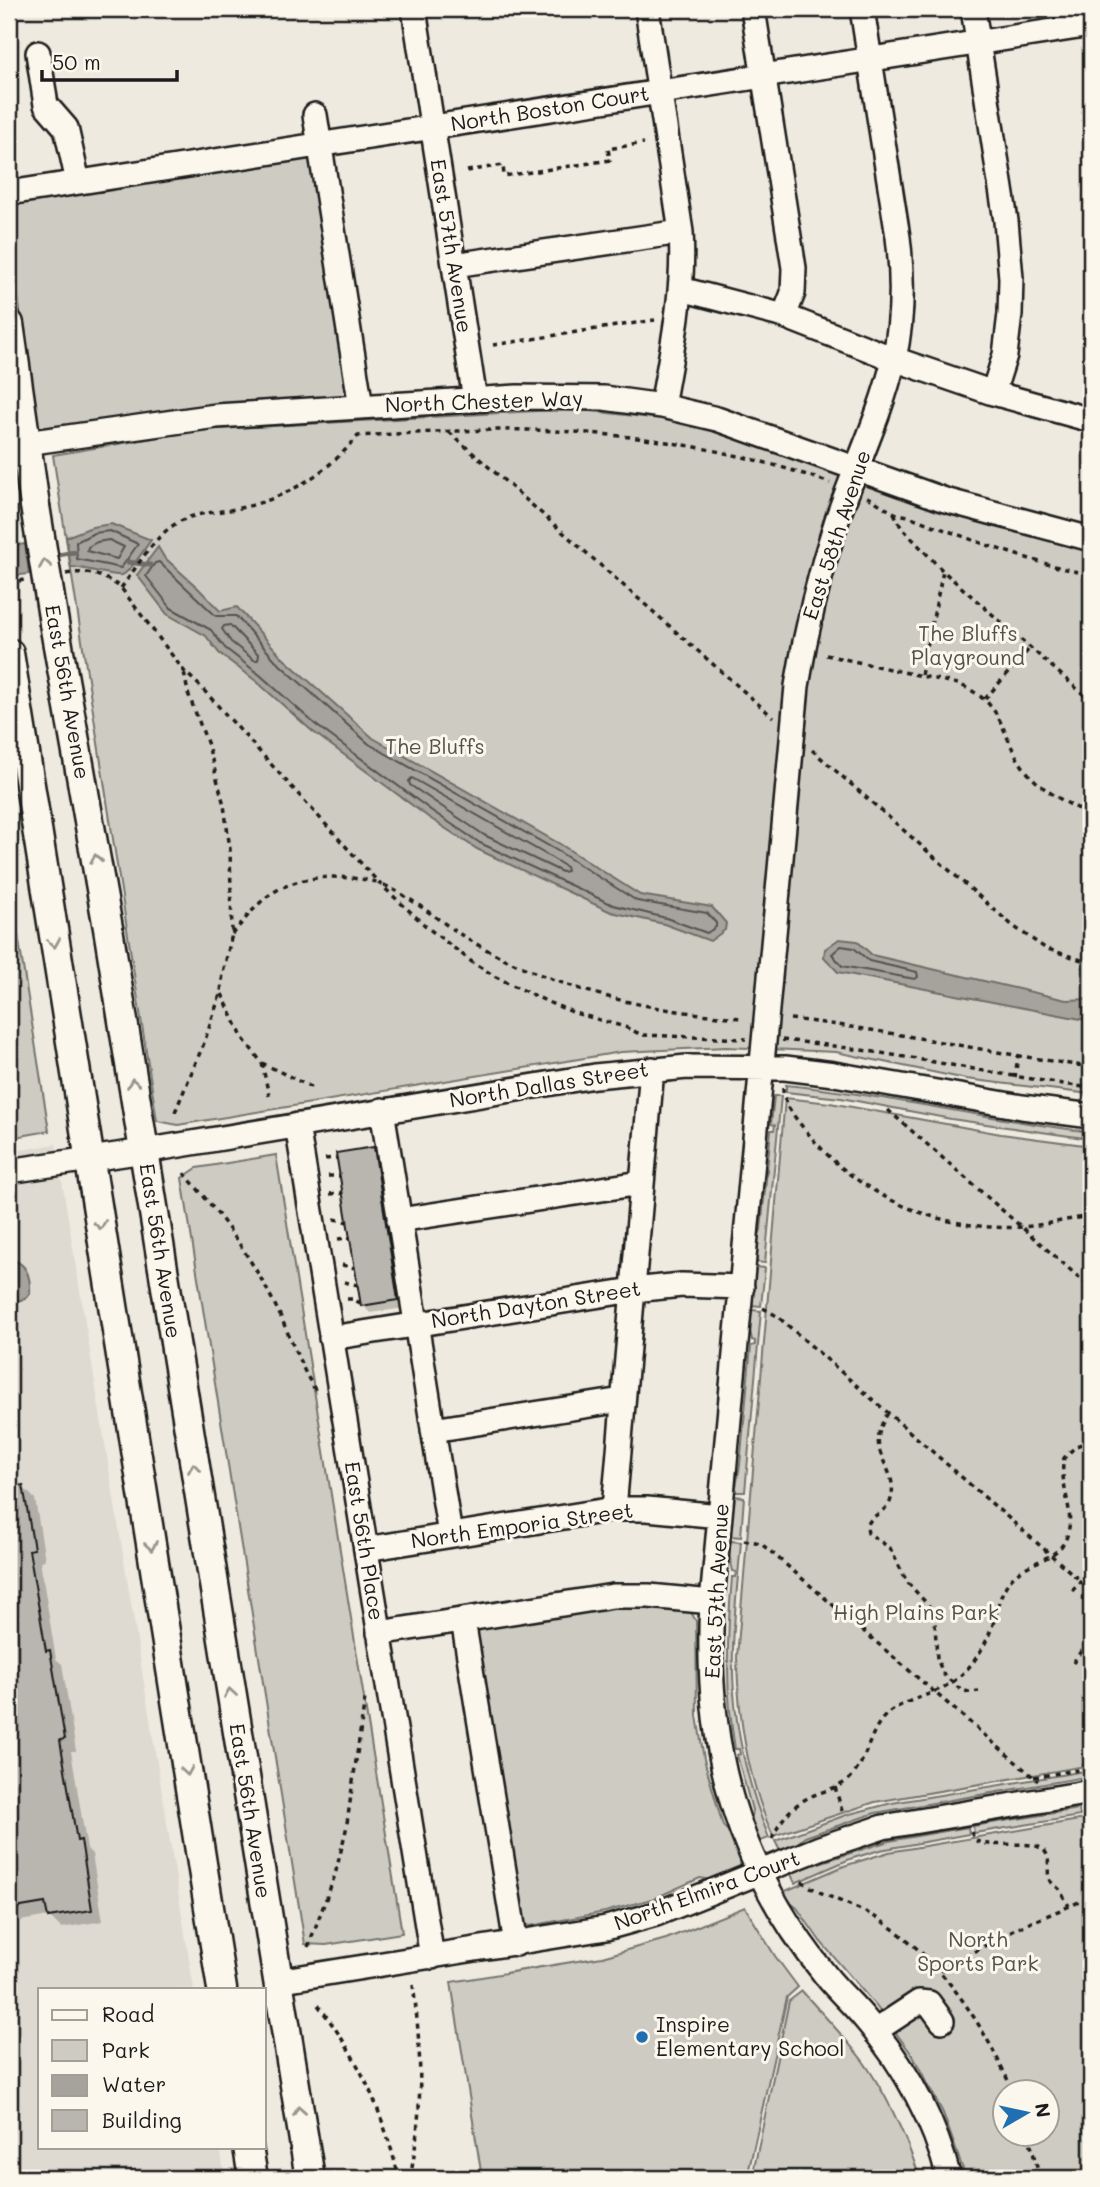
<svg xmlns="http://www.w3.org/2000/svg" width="1100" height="2187" font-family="Mali,sans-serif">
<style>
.built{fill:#dedad1}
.green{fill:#ceccc2;stroke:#75746f;stroke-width:2;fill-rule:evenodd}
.water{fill:#a6a39d;stroke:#6f6d69;stroke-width:2}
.shadow{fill:#0003}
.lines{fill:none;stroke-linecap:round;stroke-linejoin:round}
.shore{stroke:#535250;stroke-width:2}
.stream{stroke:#6f6d69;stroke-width:5}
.building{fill:#b9b6af;stroke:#1c1c1c;stroke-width:2}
.minor-casing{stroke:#1c1c1c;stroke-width:28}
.major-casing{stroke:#1c1c1c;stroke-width:33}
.path{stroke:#1c1c1c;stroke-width:3.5;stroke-dasharray:5 5;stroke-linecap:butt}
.minor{stroke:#fbf7ec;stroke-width:23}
.major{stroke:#fbf7ec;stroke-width:28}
.major-bridge-casing{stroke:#1c1c1c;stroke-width:33;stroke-linecap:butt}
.major-bridge{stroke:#fbf7ec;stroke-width:28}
.oneway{stroke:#97948e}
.poi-dot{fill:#1f6fb2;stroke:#fbf7ec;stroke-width:2.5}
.labels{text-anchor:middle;stroke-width:6;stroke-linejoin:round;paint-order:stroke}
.street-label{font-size:21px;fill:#1c1c1c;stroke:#fbf7ec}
.park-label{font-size:21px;fill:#51514e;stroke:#fbf7ec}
.poi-label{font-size:21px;fill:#1c1c1c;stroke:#fbf7ec;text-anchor:start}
</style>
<rect width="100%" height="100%" fill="#eeeadf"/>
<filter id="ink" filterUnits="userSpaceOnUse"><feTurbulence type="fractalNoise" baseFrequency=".0143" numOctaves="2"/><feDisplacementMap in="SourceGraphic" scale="14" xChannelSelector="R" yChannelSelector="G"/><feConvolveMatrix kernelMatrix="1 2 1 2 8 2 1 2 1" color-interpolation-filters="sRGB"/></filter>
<g filter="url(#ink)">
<path class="built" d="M56,1144l138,845h-154v158h180l5,31h-216v-1026z"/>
<path class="green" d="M313,156l39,243 -157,8 -159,23 -27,-200v-26z
M573,409l123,14 167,58 228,70v543l-125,-15 -130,-27 -110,-5 -105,5 -443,73 -21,-4 -104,-666 148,-25z
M9,878l40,253 -40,7z
M786,1085c103,10 203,35 305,47v7l-140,-20 -110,-21 -55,-6z
M774,1096h7l-16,167 -10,-1 2,-23 4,-9 10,-100h3l1,-5 -4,-1z
M785,1098l45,5 171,31 90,12v619l-216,37 -102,34c-25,-56 -35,-118 -36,-179z
M276,1155l126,778 -76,12 -21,-1 -123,-766 15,-10z
M755,1267l10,1 -4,38 -10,-1z
M751,1310l10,1 -16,181h-10l5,-27 11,-119 4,-1v-4l-3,-1 -3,-14z
M734,1496l10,1 -3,40 -11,-1z
M730,1541l11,1c-3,36 -7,72 -8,107 -2,65 12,129 36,189l-11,4 -6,-15v-17l-15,-55 3,-1 -1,-5h-4c-10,-58 -8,-113 -3,-172h3l1,-5 -3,-1 -4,-17z
M614,1601l74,6 8,14 1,95 7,43 19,67c10,9 20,26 17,40l-6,5 -21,9 -13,-2 -45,20 -50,14 -75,14 -13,-8 -40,-285 6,-7z
M1091,1770v6l-216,37 -70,24 -10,8 -15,6 -5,-10 71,-26 46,-12z
M1079,1809l1,7 -106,17 -1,-7z
M1091,1818v360h-125l-23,-65 -30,-57 -37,-50 -56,-65 -23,-33 -9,-7 -5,-9 61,-26 45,-14zM1006,2092h42v42h-42z
M968,1827l1,7 -89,16 -30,9 -55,24 -5,-11 99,-31z
M745,1907l30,49 23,31 -11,10 -40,181h-265l-31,-196 151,-25 64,-18z
M802,1991c20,23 42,45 61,70 25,35 43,76 57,117h-168l37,-177z"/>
<path class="water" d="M111,524l40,16c-6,8 -21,33 -29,35 -7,2 -39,-8 -51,-8l-5,-30 26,-10z
M25,544l4,30 -16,2 -4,-30z
M158,547l6,10 34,31 22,23 17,-4 46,51 90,80 187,106 80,51 72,12 14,16 -1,7 -15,11 -46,-17 -53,-12 -134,-63 -49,-32 -116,-86 -56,-50 -37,-28 -13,-17 -39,-22 -30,-39z
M839,939l18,2 15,14 194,45 25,-1v22l-253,-49 -14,-15 1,-8z
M9,1259c18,3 22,18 21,35l-5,5 -16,3z"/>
<path class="shadow" d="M373,1148l8,8 24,152 -35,5 -7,-8z
M23,1487l12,12 10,61 -5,1 16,98 6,5 14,87h-5l16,98 5,5 11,67 -42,7 -12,-12 -40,7v-434z"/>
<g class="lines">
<path class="shore" d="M110,531l28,13 -17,24 -44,-9 -1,-17 18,-9z
M109,540l15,7 -7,12 -30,-8 1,-4 9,-5z
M159,562l57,54h20l42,47 91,81 187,106 81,51 70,12 9,10v4l-9,6 -41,-15 -53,-13 -133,-62 -48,-32 -116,-86 -56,-50 -35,-27 -14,-18 -40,-22 -25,-32 9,-13z
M230,625l29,30 -1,5h-4l-23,-18 -9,-13 2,-3z
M412,778l140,80 14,9 1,4 -5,1 -78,-37 -74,-50 -1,-4z
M841,946l13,2 15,13 48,11 1,5 -3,2 -73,-13 -10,-12z"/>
<path class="stream" d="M53,556l22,-4
M128,562l22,3"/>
</g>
<path class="building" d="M374,1147l24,153 -37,6 -25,-153z
M23,1485l11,64 -5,1 17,101 4,-1 15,89 -5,1 17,101 4,-1 11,70 -44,7 -3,-14 -36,6v-421z"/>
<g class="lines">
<defs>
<path id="minor" d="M414,9l61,391
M647,9l34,223c4,58 -9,117 -19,174
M753,9l41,259 -1,25 -9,23
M862,9l36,228c5,41 5,82 -4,122 -13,56 -39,108 -57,161 -18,55 -31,110 -40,166l-85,916c-8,144 23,262 115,375 12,15 27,28 39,43 39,46 68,100 83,158
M973,9l33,212 5,57 -1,36 -5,41 -12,38
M38,53l8,52 20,23 12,54
M315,115l46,292
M9,193l1082,-168
M454,265l227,-33
M681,289l103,27 110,43 99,34 98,27
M26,443l190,-27 301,-19 87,1 58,8 55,13 228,81 146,39
M382,1110l68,425
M297,1125l135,832
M9,1171l135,-20 451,-75 92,-9 98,1 49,6 188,33 69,9
M399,1220l242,-37
M331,1338l302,-48 49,-5 60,2
M433,1430l189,-30
M614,1509l38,-440
M366,1549l248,-40h33l73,7
M463,1620l53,324
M379,1633l234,-37h36l63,6
M277,1981l329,-53 50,-14 164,-66 63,-21 208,-35
M875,2031l44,-29 10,1 13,18"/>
<path id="major" d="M9,324l26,182
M54,623l54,305 202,1250
M9,653l213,1336
M248,2147l5,31"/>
</defs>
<use href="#minor" class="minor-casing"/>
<use href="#major" class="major-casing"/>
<path class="path" d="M467,171l36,-6 1,11 106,-16 -2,-11 36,-6
M493,345l162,-25
M449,432l324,285
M867,497c10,4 18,12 28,16 5,2 11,2 16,4 61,23 116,44 180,58
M894,513l7,14 42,44 148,130
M66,574c21,-4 38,1 55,14l63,83 15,14 180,198 49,45 44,34 24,15 54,26 25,10 50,14 17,8 104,4
M9,583l15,-3
M121,588c17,-22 32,-51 56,-65 18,-11 38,-10 58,-14 49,-9 91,-35 123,-73 58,-3 117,-7 175,-6 100,3 203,19 297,53
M826,655l132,29c51,21 40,52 69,88 18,21 40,31 64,43
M921,675l22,-104
M985,699l45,-51
M812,750l201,176 32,22 46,15
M384,885c35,16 62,43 96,61 87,47 164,64 261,72
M232,934c10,-11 19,-23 30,-33 31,-28 76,-27 115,-19
M222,994l20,43 20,26 51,25
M790,1019c101,11 200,34 301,48
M782,1040c104,10 206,34 309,48
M262,1063l7,33
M1015,1078l3,-22
M783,1088c-1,17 19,38 29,50 51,61 132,94 210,89 23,-2 46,-8 69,-11
M888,1110l203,178
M175,1112l29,-69 17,-51 2,-19 9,-39 -2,-85 -6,-44 -16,-60 -20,-52 -4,-21
M325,1159l12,-1
M184,1173c36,41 68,85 92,134 14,28 23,58 40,84
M328,1176h12
M330,1194l13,-1
M334,1219l14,3
M338,1239l13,-1
M342,1265l13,3
M344,1282l14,3
M347,1299h6l7,4
M763,1308l14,8 314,274
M888,1413c-27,42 12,52 3,86 -3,15 -28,16 -23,34l22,15 17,34 23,25 5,17 2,35 7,16 17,15 8,2 10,-1
M744,1540l16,3 10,8 268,230
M1072,1591l9,-10
M1085,1614l6,9
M1073,1663l10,-15 8,-7
M1083,1769l3,-15 5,-5
M1034,1777l57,-9
M835,1787l8,27
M1082,1814l3,8 6,5
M971,1832l4,8c17,11 61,-4 71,13 5,8 0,19 4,28l9,8 10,17
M772,1839c10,-23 23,-37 47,-46 10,-3 21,-7 29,-13 20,-17 19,-46 37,-64 18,-18 51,-19 74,-39 16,-14 27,-32 34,-53 5,-15 6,-30 17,-44 16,-20 48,-18 57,-44 9,-27 -9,-51 -3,-78l12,-12 15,-5
M802,1881c16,14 53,24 73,36 65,39 109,107 138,175
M308,1947l27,-72 11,-45 19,-132
M940,1971l73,-41 78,-33
M318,2005c43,56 64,105 81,173
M1028,2134l12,44
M410,2178c13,-64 12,-128 3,-193
M1090,2178l1,-11"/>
<use href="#minor" class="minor"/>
<use href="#major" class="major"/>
<defs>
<path id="major-bridge" d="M35,506l19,117"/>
</defs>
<use href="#major-bridge" class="major-bridge-casing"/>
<use href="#major-bridge" class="major-bridge"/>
</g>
<defs><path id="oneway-chevron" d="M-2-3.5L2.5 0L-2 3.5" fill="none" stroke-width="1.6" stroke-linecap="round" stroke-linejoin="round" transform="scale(1.75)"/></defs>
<g class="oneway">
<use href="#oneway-chevron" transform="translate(45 564) rotate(-99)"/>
<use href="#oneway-chevron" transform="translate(96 859) rotate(-100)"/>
<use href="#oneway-chevron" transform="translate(54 943) rotate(81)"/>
<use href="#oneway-chevron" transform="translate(133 1083) rotate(-99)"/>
<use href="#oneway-chevron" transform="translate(100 1225) rotate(81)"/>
<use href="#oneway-chevron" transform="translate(194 1468) rotate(-99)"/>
<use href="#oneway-chevron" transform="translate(151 1546) rotate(81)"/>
<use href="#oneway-chevron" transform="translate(230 1693) rotate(-99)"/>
<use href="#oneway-chevron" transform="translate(187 1771) rotate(81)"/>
<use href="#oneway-chevron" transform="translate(299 2111) rotate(-100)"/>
</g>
</g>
<circle class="poi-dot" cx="642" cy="2037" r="7"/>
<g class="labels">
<g class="street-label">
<text transform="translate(550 109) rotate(-9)" y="7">North Boston Court</text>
<text transform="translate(451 246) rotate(81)" y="7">East 57th Avenue</text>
<text transform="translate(484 402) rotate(-2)" y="7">North Chester Way</text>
<text transform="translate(837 535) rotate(-72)" y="7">East 58th Avenue</text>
<text transform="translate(67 692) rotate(80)" y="7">East 56th Avenue</text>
<text transform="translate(549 1085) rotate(-9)" y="7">North Dallas Street</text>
<text transform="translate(160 1251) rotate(81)" y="7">East 56th Avenue</text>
<text transform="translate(536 1305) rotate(-9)" y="7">North Dayton Street</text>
<text transform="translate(522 1526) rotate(-8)" y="7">North Emporia Street</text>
<text transform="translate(364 1541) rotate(81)" y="7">East 56th Place</text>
<text transform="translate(717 1591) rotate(-87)" y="7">East 57th Avenue</text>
<text transform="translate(250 1811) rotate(81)" y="7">East 56th Avenue</text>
<text transform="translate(707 1891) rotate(-20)" y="7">North Elmira Court</text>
</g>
<g class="park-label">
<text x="968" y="641">The Bluffs<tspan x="968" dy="24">Playground</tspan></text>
<text x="435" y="754">The Bluffs</text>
<text x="916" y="1620">High Plains Park</text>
<text x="978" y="1947">North<tspan x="978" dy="24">Sports Park</tspan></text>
</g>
<g class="poi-label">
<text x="656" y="2032">Inspire<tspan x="656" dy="24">Elementary School</tspan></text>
</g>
</g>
<rect width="1100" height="2187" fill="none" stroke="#fbf7ec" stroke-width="35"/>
<rect x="18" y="18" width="1065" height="2152" fill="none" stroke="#1c1c1c" stroke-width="2.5" filter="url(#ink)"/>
<rect x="38" y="1988" width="228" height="161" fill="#fbf7ec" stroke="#a29f99" stroke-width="2"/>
<rect x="52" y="2010" width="35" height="10" fill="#fbf7ec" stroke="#a29f99" stroke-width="2"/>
<text x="102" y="2022" font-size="21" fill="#1c1c1c">Road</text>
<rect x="52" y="2040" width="35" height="21" fill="#ceccc2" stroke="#a29f99" stroke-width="2"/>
<text x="102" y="2058" font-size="21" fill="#1c1c1c">Park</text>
<rect x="52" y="2075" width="35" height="21" fill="#a6a39d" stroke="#a29f99" stroke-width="2"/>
<text x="102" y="2092" font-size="21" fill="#1c1c1c">Water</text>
<rect x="52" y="2110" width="35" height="21" fill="#b9b6af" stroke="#a29f99" stroke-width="2"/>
<text x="102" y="2128" font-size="21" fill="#1c1c1c">Building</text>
<g transform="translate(1026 2113) rotate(81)"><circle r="33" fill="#fbf7ec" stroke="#a29f99" stroke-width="2"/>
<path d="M0-5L12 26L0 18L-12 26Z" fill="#1f6fb2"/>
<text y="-10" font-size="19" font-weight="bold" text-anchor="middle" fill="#1c1c1c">N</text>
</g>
<path d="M42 70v10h135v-10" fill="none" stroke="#1c1c1c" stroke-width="3.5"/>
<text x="52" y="70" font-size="21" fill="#1c1c1c" stroke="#fbf7ec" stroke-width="5" paint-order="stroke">50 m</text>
</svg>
